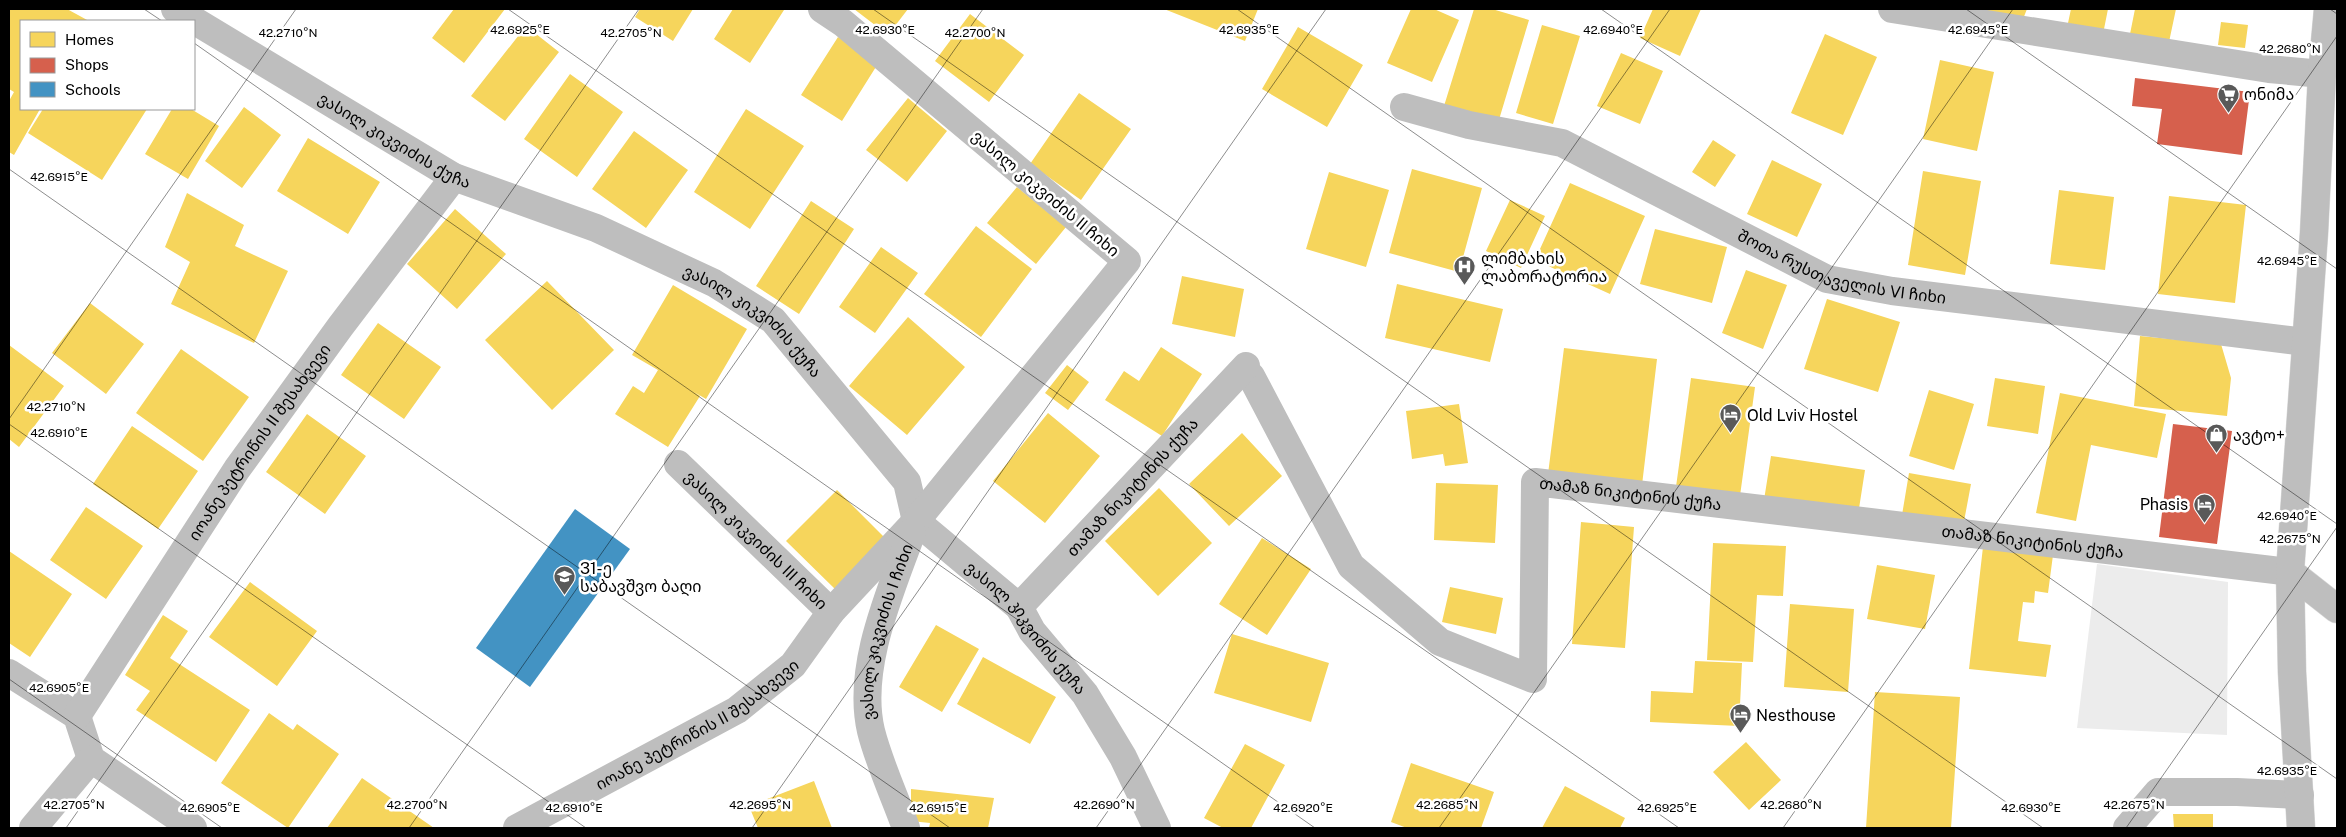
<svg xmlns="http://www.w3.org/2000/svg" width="2346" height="837" font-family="'Public Sans','Noto Sans Georgian',sans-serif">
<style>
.green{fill:#ececec}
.homes{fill:#f6d55c}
.shops{fill:#d6604d}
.schools{fill:#4393c3}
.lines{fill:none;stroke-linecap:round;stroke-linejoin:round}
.major-casing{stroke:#dbdbdb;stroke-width:29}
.minor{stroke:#bebebe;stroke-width:28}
.major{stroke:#bebebe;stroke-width:28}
.ticks{fill:none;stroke:#000;stroke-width:1;stroke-opacity:0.45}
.labels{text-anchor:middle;stroke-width:5;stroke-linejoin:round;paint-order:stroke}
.poi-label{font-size:16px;fill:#000;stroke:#fff;text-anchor:start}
.street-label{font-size:16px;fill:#000;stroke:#fff}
.ticks-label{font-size:12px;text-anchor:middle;fill:#000;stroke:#fff;stroke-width:5;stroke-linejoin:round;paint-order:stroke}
</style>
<rect width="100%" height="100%" fill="#fff"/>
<path class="green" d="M2097,564l131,18 -1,153 -150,-7z"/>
<path class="homes" d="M9,9h58l22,12h-68v88h19l-26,46 -5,-3v-51l5,-9 -5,-3z
M454,9h51l-41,54 -32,-25z
M640,9h53l-20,32 -38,-24z
M733,9l51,1 -34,53 -36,-24z
M854,9h54l-20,26z
M1164,9h94l-13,32z
M1411,9h23l25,11 -27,62 -45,-19z
M1474,9h18l37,11 -31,103 -54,-17z
M1653,9h48l-21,47 -40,-18z
M1977,9h50l-6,15z
M2071,9h37l-7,35 -36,-7z
M2135,9h41l-7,33 -39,-8z
M970,14l54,41 -35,47 -54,-41z
M2221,22l27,3 -3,23 -27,-3z
M1542,25l38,11 -27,88 -37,-11z
M526,26l33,26 -54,69 -34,-25z
M1298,27l65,38 -36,62 -65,-38z
M1825,34l52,23 -34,78 -52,-22z
M838,37l41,25 -37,59 -41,-26z
M1621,53l42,18 -23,53 -43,-18z
M1940,60l54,12 -17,79 -54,-12z
M570,74l53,38 -46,65 -53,-38z
M1079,93l52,36 -50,71 -51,-36z
M908,98l39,33 -40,51 -41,-32z
M244,107l37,28 -39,53 -37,-27z
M43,109h104l-45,71 -74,-47z
M172,109h19l28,17 -31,53 -43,-25z
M746,109l58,37 -54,83 -56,-37z
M634,131l54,39 -42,58 -54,-39z
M308,138l72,44 -32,52 -71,-43z
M1713,140l23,15 -21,32 -23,-15z
M1772,160l50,24 -25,53 -50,-23z
M1412,169l70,19 -23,84 -70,-19z
M1923,171l58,10 -16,94 -57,-10z
M1329,172l60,18 -23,77 -60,-18z
M1570,183l75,33 -35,78 -75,-34z
M1017,187l49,40 -30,37 -49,-41z
M2059,190l55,7 -9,73 -55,-6z
M187,193l57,32 -9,21 53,25 -34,72 -83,-39 19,-42 -25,-15z
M2169,196l77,9 -11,98 -77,-9z
M1510,200l35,16 -24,52 -35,-17z
M811,201l43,28 -55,85 -43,-28z
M455,209l51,45 -49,55 -50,-45z
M976,226l56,43 -51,68 -57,-43z
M1655,229l72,18 -15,56 -72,-19z
M881,247l37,26 -43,60 -36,-26z
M1746,270l41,15 -24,64 -41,-16z
M1182,276l62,13 -9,48 -63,-13z
M547,281l67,69 -62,60 -67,-70z
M1397,284l106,25 -13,53 -105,-24z
M673,285l74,44 -41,70 -12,-7 6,4 -32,51 -53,-33 18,-28 11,7 14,-23 -26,-15z
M1827,299l73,23 -22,70 -74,-23z
M90,303l54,41 -38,50 -54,-41z
M908,317l57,50 -58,68 -58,-49z
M378,323l63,44 -37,52 -63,-44z
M2140,336l81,8 10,34 -4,38 -93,-10z
M9,345l55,41 -45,61 -10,-8z
M1161,347l41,27 -40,62 -57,-36 19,-29 15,10z
M1564,348l93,11 -15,126 -94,-11z
M181,349l68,48 -46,64 -67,-48z
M1067,365l22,17 -21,28 -23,-17z
M1691,378l64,9 -16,116 -64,-9z
M1995,378l50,8 -7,48 -51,-8z
M1929,390l45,14 -20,66 -45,-14z
M2060,393l106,21 -9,44 -66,-13 -15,76 -40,-8z
M1459,404l9,59 -23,3 -2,-12 -31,5 -6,-48z
M1048,413l52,43 -55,67 -52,-42z
M307,414l59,42 -41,58 -59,-42z
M132,426l66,45 -40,58 -65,-45z
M1242,433l40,43 -53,50 -40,-42z
M1771,456l94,14 -7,45 -94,-15z
M1909,473l62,11 -9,48 -61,-11z
M1436,483l62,2 -3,58 -61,-3z
M1159,488l53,55 -54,53 -53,-55z
M837,490l49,49 -50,51 -50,-49z
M86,507l57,39 -37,53 -56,-39z
M1581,522l53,5 -9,121 -53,-4z
M1262,538l49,31 -44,66 -48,-31z
M1713,543l73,3 -3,50 -26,-1 -4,67 -46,-2z
M1983,547l70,8 -5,38 -13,-2 -1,12 -11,-1 -5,39 33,4 -5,32 -77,-8z
M9,551l63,43 -42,63 -21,-14z
M1877,565l58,10 -10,54 -58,-10z
M250,582l67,49 -40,55 -68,-49z
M1450,587l53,11 -7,36 -54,-12z
M1790,604l64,5 -6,83 -64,-5z
M163,615l25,16 -18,27 80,52 -34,52 -80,-52 14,-19 -25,-16z
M936,625l43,24 -37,63 -43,-25z
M1232,634l97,29 -18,59 -97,-29z
M983,657l73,40 -26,47 -73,-40z
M1695,661l47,2 -3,63 -89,-4 1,-31 42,2z
M1875,692l85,5 -9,131h-85z
M269,713l24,17 4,-6 42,30 -51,74 -67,-45z
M1746,742l35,38 -32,30 -36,-38z
M1245,744l40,21 -34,63h-28l-19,-10z
M1411,763l83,29 -13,36h-74l-16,-6z
M362,778l72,50h-107z
M814,781l18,47h-74l-9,-22z
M1565,786l60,32 -5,10h-78z
M911,789l83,9 -6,30h-59l1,-5 -19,-2z
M2173,814h40v14h-39z"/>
<path class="shops" d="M2135,78l115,14 -8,63 -85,-11 5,-35 -30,-3z
M2173,424l59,7 -15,113 -58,-7z"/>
<path class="schools" d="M575,509l55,40 -100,138 -54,-39z"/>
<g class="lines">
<defs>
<path id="major" d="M2290,572l47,37
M2301,828l-9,-156 -2,-100 24,-339 8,-159 6,-65"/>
</defs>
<use href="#major" class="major-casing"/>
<g class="minor">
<path id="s1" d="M175,9l279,168 142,51 118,55 59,37 134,162 9,39 103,86 13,24 53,63 38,63 34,71"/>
<path d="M1892,9l377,60 53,5"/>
<path id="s2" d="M1404,107l65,18 93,18 265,136 65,12 414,51"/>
<path id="s3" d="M1251,376l100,190 89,76 93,37 2,-197 755,90"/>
<path id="s4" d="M678,464l153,148"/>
<path id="s5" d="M1019,607l227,-241"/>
<path d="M9,673l68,43 14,43 102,69"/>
<path id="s6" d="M77,716l160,-247 103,-142 114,-150"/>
<path d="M33,828l58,-69"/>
<path id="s7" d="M517,828l220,-118 56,-45 38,-53 85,-91 211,-260 -284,-238 -21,-14"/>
<path id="s8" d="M906,828c-11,-31 -27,-65 -35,-97 -15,-64 20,-140 41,-199"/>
<path d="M2127,828l31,-36h79l63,3"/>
</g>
<use href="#major" class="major"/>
</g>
<path class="ticks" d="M144,9l18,12M508,9l1171,819M873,9l1170,819M1237,9l1100,770M1601,9l736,515M1966,9l371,260M2330,9l7,5M194,43l1121,785M9,169l941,659M9,419l287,-410M9,424l577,404M9,679l213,149M66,828l573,-819M409,828l574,-819M752,828l574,-819M1096,828l574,-819M1439,828l574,-819M1783,828l554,-792M2126,828l211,-301"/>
<defs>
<symbol id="supermarket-pin" viewBox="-11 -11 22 30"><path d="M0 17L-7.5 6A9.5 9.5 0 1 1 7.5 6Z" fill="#595959" stroke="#fff"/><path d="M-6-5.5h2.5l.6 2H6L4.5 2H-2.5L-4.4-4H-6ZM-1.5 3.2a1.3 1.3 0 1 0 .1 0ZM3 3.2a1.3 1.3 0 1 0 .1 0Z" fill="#fff"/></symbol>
<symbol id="hospital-pin" viewBox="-11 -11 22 30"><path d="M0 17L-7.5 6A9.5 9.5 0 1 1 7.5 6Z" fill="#595959" stroke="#fff"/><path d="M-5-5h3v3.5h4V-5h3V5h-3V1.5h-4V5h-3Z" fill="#fff"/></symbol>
<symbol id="hotel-pin" viewBox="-11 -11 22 30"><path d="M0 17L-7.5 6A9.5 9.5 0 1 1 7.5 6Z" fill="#595959" stroke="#fff"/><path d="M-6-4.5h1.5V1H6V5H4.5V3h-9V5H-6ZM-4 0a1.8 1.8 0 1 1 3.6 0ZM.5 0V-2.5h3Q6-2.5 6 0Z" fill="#fff"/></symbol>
<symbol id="shop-pin" viewBox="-11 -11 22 30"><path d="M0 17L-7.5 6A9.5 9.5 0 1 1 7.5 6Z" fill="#595959" stroke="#fff"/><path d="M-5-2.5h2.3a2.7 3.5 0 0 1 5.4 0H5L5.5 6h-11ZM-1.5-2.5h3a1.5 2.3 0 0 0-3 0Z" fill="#fff"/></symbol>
<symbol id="school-pin" viewBox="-11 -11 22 30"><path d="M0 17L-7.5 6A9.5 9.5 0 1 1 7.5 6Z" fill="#595959" stroke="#fff"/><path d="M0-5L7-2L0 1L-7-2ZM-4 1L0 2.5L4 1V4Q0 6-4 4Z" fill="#fff"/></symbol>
</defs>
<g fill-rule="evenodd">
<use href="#supermarket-pin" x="2216" y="82" width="25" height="34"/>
<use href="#hospital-pin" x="1452" y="254" width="25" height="34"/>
<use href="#hotel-pin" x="1718" y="402" width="25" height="34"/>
<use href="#shop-pin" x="2204" y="422" width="25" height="34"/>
<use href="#hotel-pin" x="2192" y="492" width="25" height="34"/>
<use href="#school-pin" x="552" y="564" width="25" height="34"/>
<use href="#hotel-pin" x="1728" y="702" width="25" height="34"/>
</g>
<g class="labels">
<g class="poi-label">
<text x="2244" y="100">ონიმა</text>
<text x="1481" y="264">ლიმბახის<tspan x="1481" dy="18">ლაბორატორია</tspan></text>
<text x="1747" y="421">Old Lviv Hostel</text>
<text x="2233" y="441">ავტო+</text>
<text x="2188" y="510" text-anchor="end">Phasis</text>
<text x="580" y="574">31-ე<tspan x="580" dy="18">საბავშვო ბაღი</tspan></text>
<text x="1756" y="721">Nesthouse</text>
</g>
<g class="street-label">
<text dy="6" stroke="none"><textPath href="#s1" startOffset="256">ვასილ კიკვიძის ქუჩა</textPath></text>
<text transform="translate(1046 193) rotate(40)" y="6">ვასილ კიკვიძის II ჩიხი</text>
<text dy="6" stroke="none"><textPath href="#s2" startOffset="471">შოთა რუსთაველის VI ჩიხი</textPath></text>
<text dy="6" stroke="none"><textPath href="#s1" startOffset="661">ვასილ კიკვიძის ქუჩა</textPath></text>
<text dy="6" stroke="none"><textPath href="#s6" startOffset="329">იოანე პეტრიწის II შესახვევი</textPath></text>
<text dy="6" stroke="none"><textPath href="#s5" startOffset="165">თამაზ ნიკიტინის ქუჩა</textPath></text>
<text dy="6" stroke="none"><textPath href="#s3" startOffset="725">თამაზ ნიკიტინის ქუჩა</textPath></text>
<text dy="6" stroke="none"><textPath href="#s4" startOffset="109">ვასილ კიკვიძის III ჩიხი</textPath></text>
<text dy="6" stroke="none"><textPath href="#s3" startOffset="1130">თამაზ ნიკიტინის ქუჩა</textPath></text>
<text dy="6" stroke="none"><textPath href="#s1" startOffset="1081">ვასილ კიკვიძის ქუჩა</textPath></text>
<text dy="6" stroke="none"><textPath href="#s8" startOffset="205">ვასილ კიკვიძის I ჩიხი</textPath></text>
<text dy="6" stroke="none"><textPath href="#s7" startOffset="208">იოანე პეტრიწის II შესახვევი</textPath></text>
</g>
</g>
<g class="ticks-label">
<text x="520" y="34">42.6925°E</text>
<text x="885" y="34">42.6930°E</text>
<text x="1249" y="34">42.6935°E</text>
<text x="1613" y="34">42.6940°E</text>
<text x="1978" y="34">42.6945°E</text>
<text x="288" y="37">42.2710°N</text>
<text x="631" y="37">42.2705°N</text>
<text x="975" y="37">42.2700°N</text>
<text x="2290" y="53">42.2680°N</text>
<text x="59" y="181">42.6915°E</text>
<text x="2287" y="265">42.6945°E</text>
<text x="56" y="411">42.2710°N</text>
<text x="59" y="437">42.6910°E</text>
<text x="2287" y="520">42.6940°E</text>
<text x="2290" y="543">42.2675°N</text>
<text x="59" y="692">42.6905°E</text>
<text x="2287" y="775">42.6935°E</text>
<text x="74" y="809">42.2705°N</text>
<text x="417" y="809">42.2700°N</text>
<text x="760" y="809">42.2695°N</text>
<text x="1104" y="809">42.2690°N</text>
<text x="1447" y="809">42.2685°N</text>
<text x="1791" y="809">42.2680°N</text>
<text x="2134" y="809">42.2675°N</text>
<text x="210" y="812">42.6905°E</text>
<text x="574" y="812">42.6910°E</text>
<text x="938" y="812">42.6915°E</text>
<text x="1303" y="812">42.6920°E</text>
<text x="1667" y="812">42.6925°E</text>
<text x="2031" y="812">42.6930°E</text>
</g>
<rect width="2346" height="837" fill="none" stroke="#000000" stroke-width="20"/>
<rect x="20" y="20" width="175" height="90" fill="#ffffff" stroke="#999999"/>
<rect x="30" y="32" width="25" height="15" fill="#f6d55c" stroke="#999999"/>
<text x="65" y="45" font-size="15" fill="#000000">Homes</text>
<rect x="30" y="58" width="25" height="15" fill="#d6604d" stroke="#999999"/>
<text x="65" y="70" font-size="15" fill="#000000">Shops</text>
<rect x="30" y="82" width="25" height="15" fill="#4393c3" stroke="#999999"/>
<text x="65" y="95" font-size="15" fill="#000000">Schools</text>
</svg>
